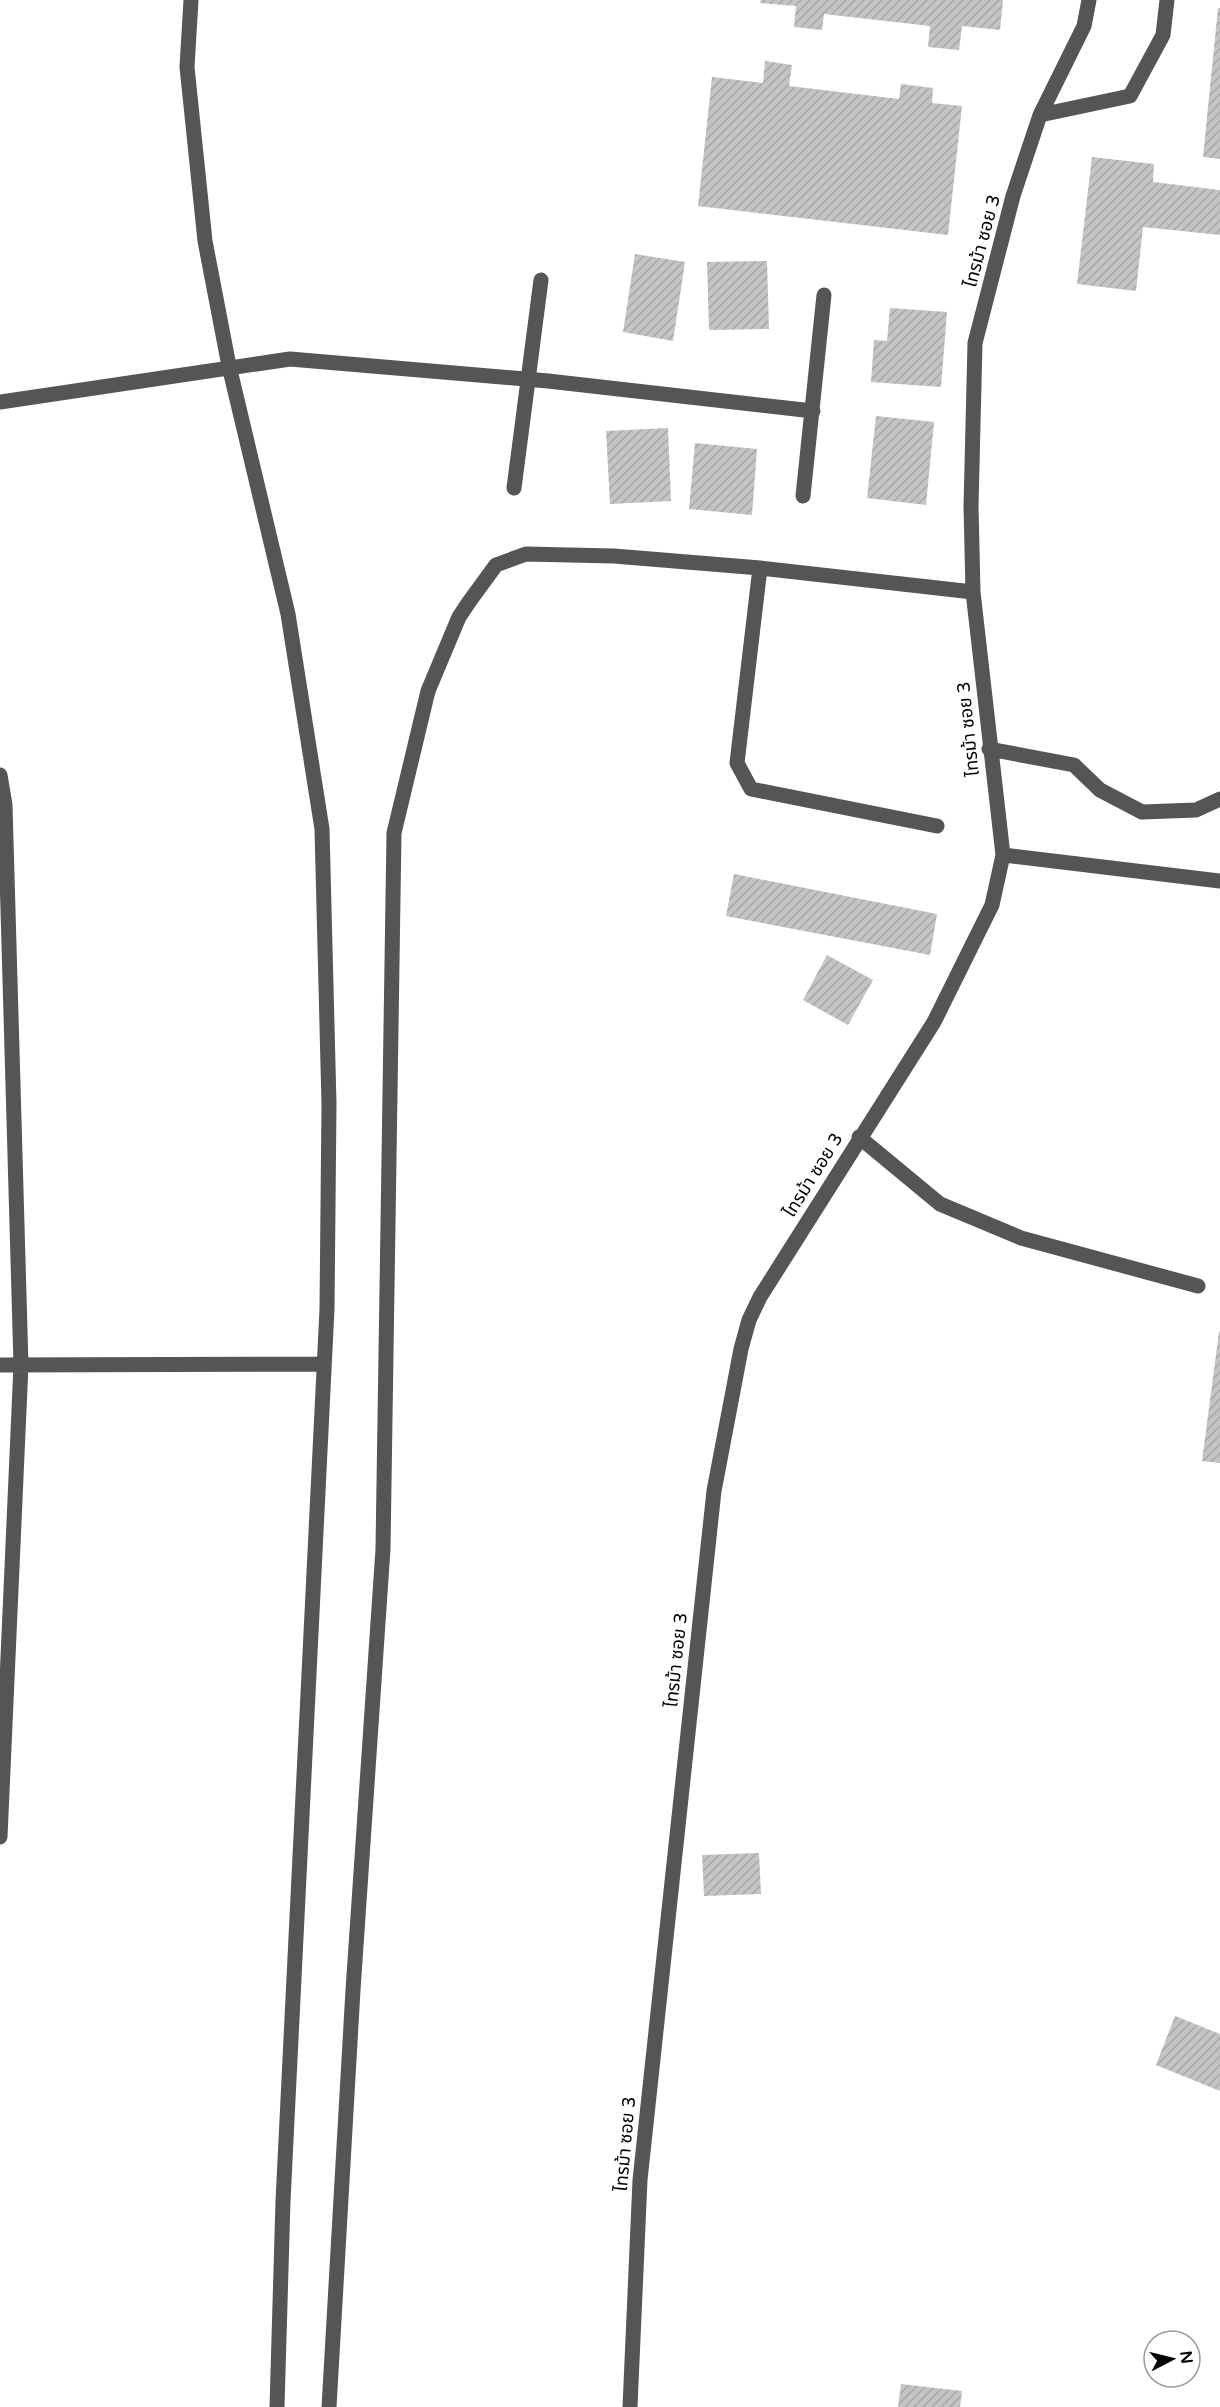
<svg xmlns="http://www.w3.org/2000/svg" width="1220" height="2407" font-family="'Varela Round','Noto Sans Thai',sans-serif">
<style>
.building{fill:url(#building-hatch)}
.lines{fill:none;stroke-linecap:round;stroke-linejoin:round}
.minor{stroke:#555;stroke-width:15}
.labels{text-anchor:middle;stroke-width:4.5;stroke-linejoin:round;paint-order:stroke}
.street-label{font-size:18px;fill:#000;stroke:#fff}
</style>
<defs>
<pattern id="building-hatch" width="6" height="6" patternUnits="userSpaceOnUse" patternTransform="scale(1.5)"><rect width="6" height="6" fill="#c4c4c4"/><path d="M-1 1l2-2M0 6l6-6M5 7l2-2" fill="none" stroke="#a7a7a7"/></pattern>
</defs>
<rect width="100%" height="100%" fill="#fff"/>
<path class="building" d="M761,0h242l-3,30 -38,-4 -3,24 -31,-3 2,-21 -106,-12 -2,16 -28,-3 2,-21 -36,-3z
M1218,8h2v151l-17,-2z
M765,61l27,4 -3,21 110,13 2,-15 32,4 -1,15 30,3 -14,129 -250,-29 14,-129 51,6z
M1092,157l62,7 -1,18 67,8v45l-77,-8 -7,64 -59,-7z
M635,254l50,8 -12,79 -50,-9z
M767,261l2,68 -60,1 -2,-68z
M890,308l57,4 -6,75 -70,-5 3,-42 13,1z
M876,416l58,6 -8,83 -59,-7z
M668,428l3,73 -61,3 -4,-73z
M695,443l62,6 -5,66 -63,-6z
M734,874l203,40 -7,41 -204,-39z
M827,955l46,25 -25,45 -45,-25z
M1219,1332h1v131l-18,-2z
M759,1853l2,41 -57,2 -2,-41z
M1175,2016l45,18v57l-64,-26z
M901,2384l61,7 -2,16h-62z"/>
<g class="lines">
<path class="minor" d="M191,0l-4,67 18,174 24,125 59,248 34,215 7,275 -2,205 -44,892 -6,206
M1040,115l90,-19 33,-61 4,-35
M0,402l290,-43 258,22 265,30
M514,488l27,-208
M803,496l21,-201
M760,568l-23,195 14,26 186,37
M989,749l85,16 26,25 42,22 54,-2 24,-11
M0,775l5,30 16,560 -21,472
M1003,855l217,26
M859,1137l81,67 81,34 177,48
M0,1365l324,-1
M329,2407l24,-417 30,-441 11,-716 34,-142 31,-74 10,-15 27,-37 30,-11 88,2 146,12 213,24
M630,2407l10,-227 74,-689 27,-142 8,-29 11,-23 174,-275 58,-117 11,-50 -30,-263 -2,-86 4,-163 38,-147 27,-81 44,-89 5,-26"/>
</g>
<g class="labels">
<g class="street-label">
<text transform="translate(982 241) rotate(-75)" y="6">ไทรม้า ซอย 3</text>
<text transform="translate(968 729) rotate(-96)" y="6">ไทรม้า ซอย 3</text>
<text transform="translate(813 1175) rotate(-58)" y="6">ไทรม้า ซอย 3</text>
<text transform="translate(676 1660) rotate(-84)" y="6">ไทรม้า ซอย 3</text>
<text transform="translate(625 2144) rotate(-85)" y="6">ไทรม้า ซอย 3</text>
</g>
</g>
<g transform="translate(1172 2359) rotate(83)"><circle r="28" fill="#ffffff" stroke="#999999" stroke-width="1.5"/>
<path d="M0-4.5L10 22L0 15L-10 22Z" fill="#000000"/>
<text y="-9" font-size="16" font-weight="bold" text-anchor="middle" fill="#000000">N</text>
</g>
</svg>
